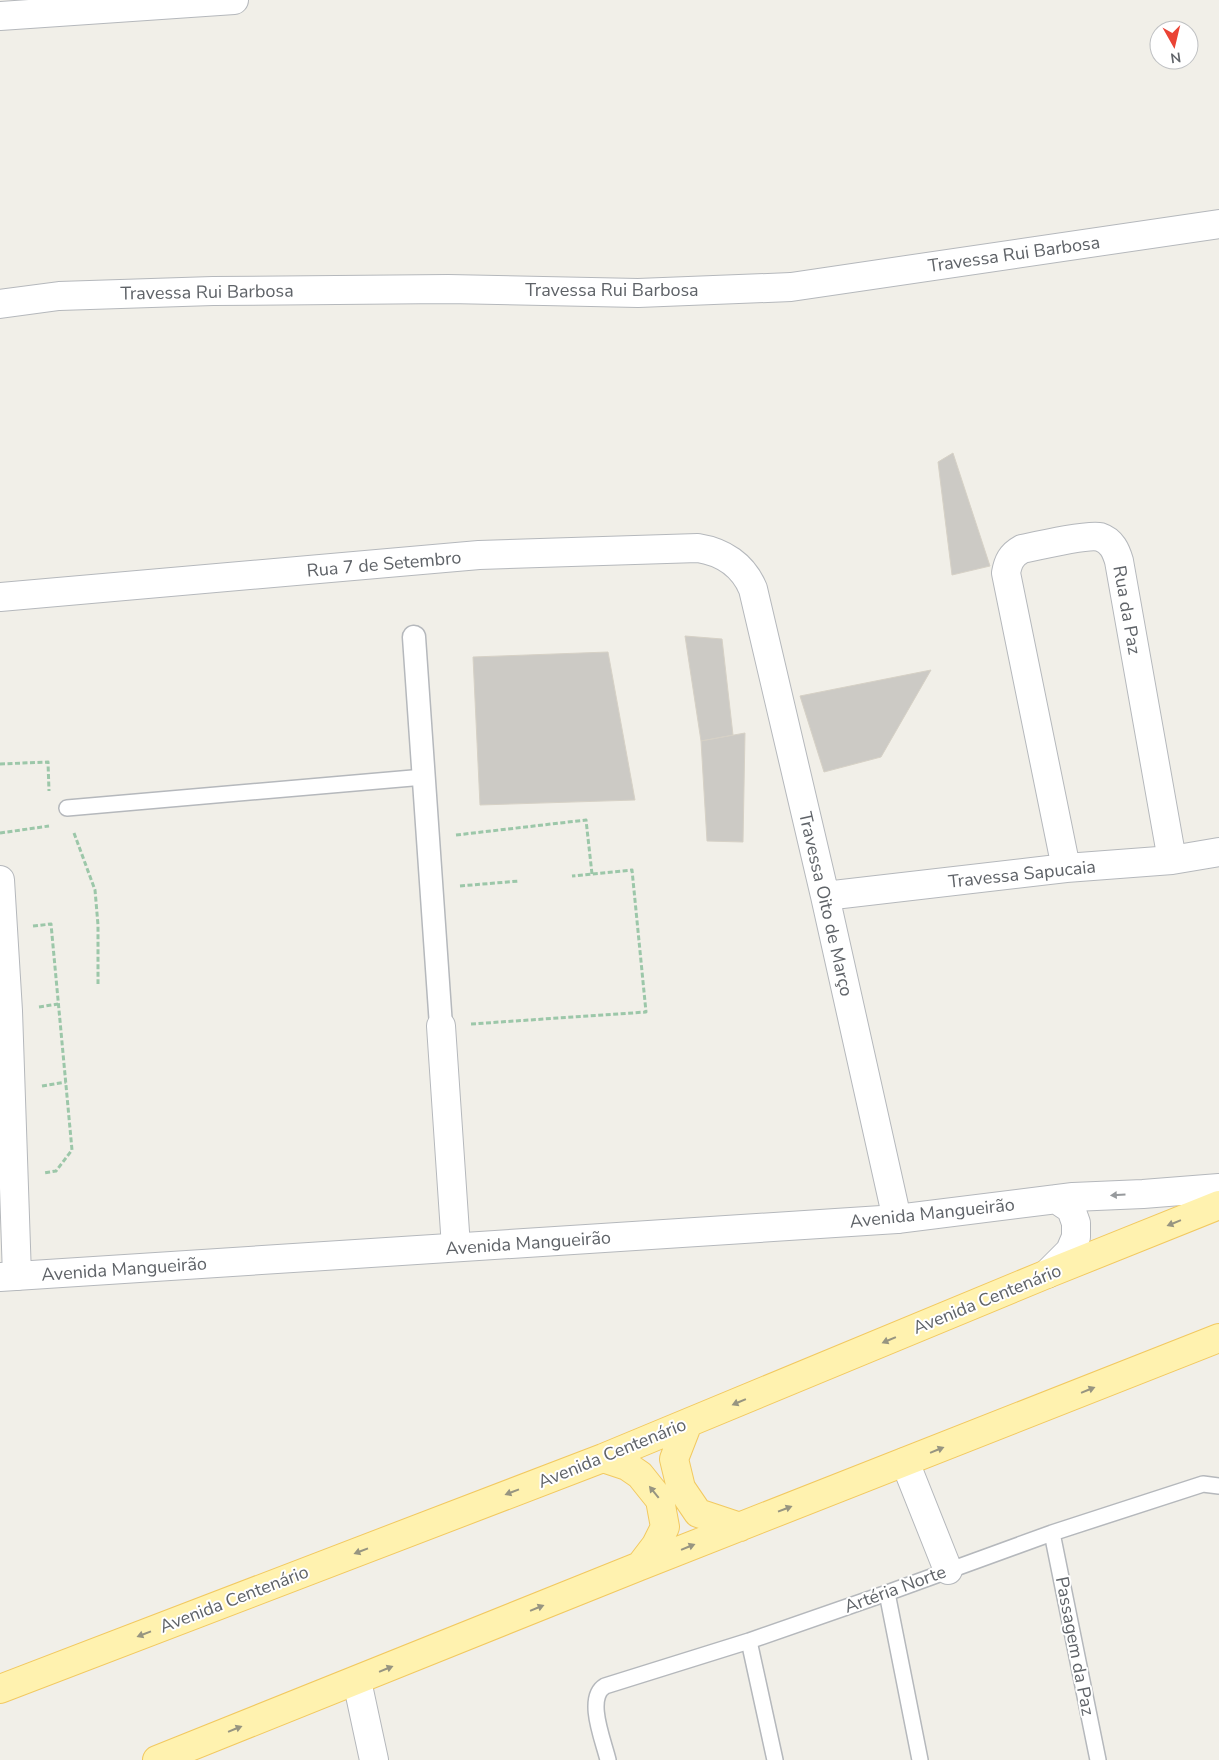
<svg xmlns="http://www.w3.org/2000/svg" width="1219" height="1760" font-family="'Nunito Sans',sans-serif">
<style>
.building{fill:#cccac5;stroke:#d6d1c6}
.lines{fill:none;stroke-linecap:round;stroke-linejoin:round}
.service-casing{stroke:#b5b8bc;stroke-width:18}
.pedestrian-casing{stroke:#b5b8bc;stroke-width:25}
.minor-casing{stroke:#b5b8bc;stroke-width:30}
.tertiary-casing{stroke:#b5b8bc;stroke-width:30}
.primary-casing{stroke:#f2c960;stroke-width:30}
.path{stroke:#9cc7a9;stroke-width:3;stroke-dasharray:5 2.5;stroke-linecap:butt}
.service{stroke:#fff;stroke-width:15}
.pedestrian{stroke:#fff;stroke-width:22}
.minor{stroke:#fff;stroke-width:28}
.tertiary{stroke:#fff;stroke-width:28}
.primary{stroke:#fff2af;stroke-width:28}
.oneway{fill:#979a9d}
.oneway2{fill:#979581}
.labels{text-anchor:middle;stroke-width:4;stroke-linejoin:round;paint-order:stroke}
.street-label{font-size:18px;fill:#5f6368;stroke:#fff}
</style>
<rect width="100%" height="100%" fill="#f1efe8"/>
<path class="building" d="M953,453l37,113 -38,9 -14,-113z
M685,636l37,3 11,96 -32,6z
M608,652l27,148 -155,5 -7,-148z
M931,670l-50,87 -57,15 -24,-76z
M745,733l-2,109 -36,-1 -6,-100z"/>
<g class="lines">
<defs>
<path id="service" d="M67,808l357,-31
M1052,1533l46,227
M887,1593l33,167
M749,1641l26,119
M608,1760c-4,-18 -23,-62 -3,-74l144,-45 138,-48 165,-60 151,-49 16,2"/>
<path id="pedestrian" d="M414,637l27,389"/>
<path id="minor" d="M0,16l234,-16
M0,304l59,-8 154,-5 235,-2 190,4 153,-6 428,-63
M0,597l479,-42 219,-7c25,4 45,17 55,41l72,307 72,323
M1066,868l-60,-295c2,-11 5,-18 16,-24 14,-3 67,-15 78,-12 12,4 16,14 19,24l53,299
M0,880l8,131 9,265
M825,896l241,-28 106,-8 47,-8
M441,1026l15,221
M905,1462l43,108
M357,1681l17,79"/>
<path id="tertiary" d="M1047,1274l23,-23 6,-14v-14l-5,-14 -15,-10
M0,1277l897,-58 176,-22 70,-3 76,-6"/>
<path id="primary" d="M688,1423l-14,36 7,29 17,25 42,14
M603,1458l24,8 13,9 20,25 5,27 -9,18 -16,21
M0,1689l603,-231 444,-184 172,-69
M157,1760l483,-194 579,-228"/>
</defs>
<use href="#service" class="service-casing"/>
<use href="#pedestrian" class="pedestrian-casing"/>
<use href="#minor" class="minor-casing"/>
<use href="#tertiary" class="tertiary-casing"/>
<use href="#primary" class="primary-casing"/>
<path class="path" d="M0,764l48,-2 1,29
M0,833l49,-7
M74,833l21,57 3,35v59
M456,835l130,-15 6,54
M460,886l59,-5
M33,926l18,-2 21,226 -16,21 -12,2
M39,1007l19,-3
M471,1024l175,-12 -14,-142 -60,6
M42,1086l24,-4"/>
<use href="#service" class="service"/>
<use href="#pedestrian" class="pedestrian"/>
<use href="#minor" class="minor"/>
<use href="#tertiary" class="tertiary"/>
<use href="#primary" class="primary"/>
</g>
<defs><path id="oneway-solid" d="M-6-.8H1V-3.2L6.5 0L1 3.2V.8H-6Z" transform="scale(1.25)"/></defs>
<use class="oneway" href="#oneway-solid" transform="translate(1118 1195) rotate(177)"/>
<g class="oneway2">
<use href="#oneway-solid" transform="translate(1174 1223) rotate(158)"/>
<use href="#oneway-solid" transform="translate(889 1340) rotate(157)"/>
<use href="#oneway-solid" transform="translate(1088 1390) rotate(-22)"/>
<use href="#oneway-solid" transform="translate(739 1402) rotate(157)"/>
<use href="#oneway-solid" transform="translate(937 1450) rotate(-22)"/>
<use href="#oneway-solid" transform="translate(512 1492) rotate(159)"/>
<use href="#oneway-solid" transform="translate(654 1492) rotate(-129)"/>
<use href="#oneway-solid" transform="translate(785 1509) rotate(-21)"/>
<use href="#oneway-solid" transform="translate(688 1547) rotate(-22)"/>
<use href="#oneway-solid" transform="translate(361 1551) rotate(159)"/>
<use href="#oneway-solid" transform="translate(537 1608) rotate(-22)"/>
<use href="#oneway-solid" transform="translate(144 1634) rotate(159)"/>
<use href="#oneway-solid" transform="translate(386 1669) rotate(-22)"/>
<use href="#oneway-solid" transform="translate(235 1729) rotate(-22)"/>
</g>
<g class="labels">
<g class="street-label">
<text transform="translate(1014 254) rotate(-8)" y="6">Travessa Rui Barbosa</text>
<text x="612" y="296">Travessa Rui Barbosa</text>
<text transform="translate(207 292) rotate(-1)" y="6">Travessa Rui Barbosa</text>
<text transform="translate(384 564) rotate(-5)" y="6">Rua 7 de Setembro</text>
<text transform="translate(1127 610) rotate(80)" y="6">Rua da Paz</text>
<text transform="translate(1022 874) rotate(-6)" y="6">Travessa Sapucaia</text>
<text transform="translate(826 904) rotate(77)" y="6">Travessa Oito de Março</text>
<text transform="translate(932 1213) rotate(-6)" y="6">Avenida Mangueirão</text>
<text transform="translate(528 1243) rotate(-4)" y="6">Avenida Mangueirão</text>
<text transform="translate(124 1269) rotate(-4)" y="6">Avenida Mangueirão</text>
<text transform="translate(987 1299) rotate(-22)" y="6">Avenida Centenário</text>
<text transform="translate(612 1453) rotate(-22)" y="6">Avenida Centenário</text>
<text transform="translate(895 1589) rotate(-20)" y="6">Artéria Norte</text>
<text transform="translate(234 1599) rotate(-21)" y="6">Avenida Centenário</text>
<text transform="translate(1075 1646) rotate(79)" y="6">Passagem da Paz</text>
</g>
</g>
<g transform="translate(1174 45) rotate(172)"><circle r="24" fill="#ffffff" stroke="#bfc1c3"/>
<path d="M0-4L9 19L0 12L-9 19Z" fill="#ea4335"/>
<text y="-8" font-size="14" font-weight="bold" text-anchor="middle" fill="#5f6368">N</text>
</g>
</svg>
